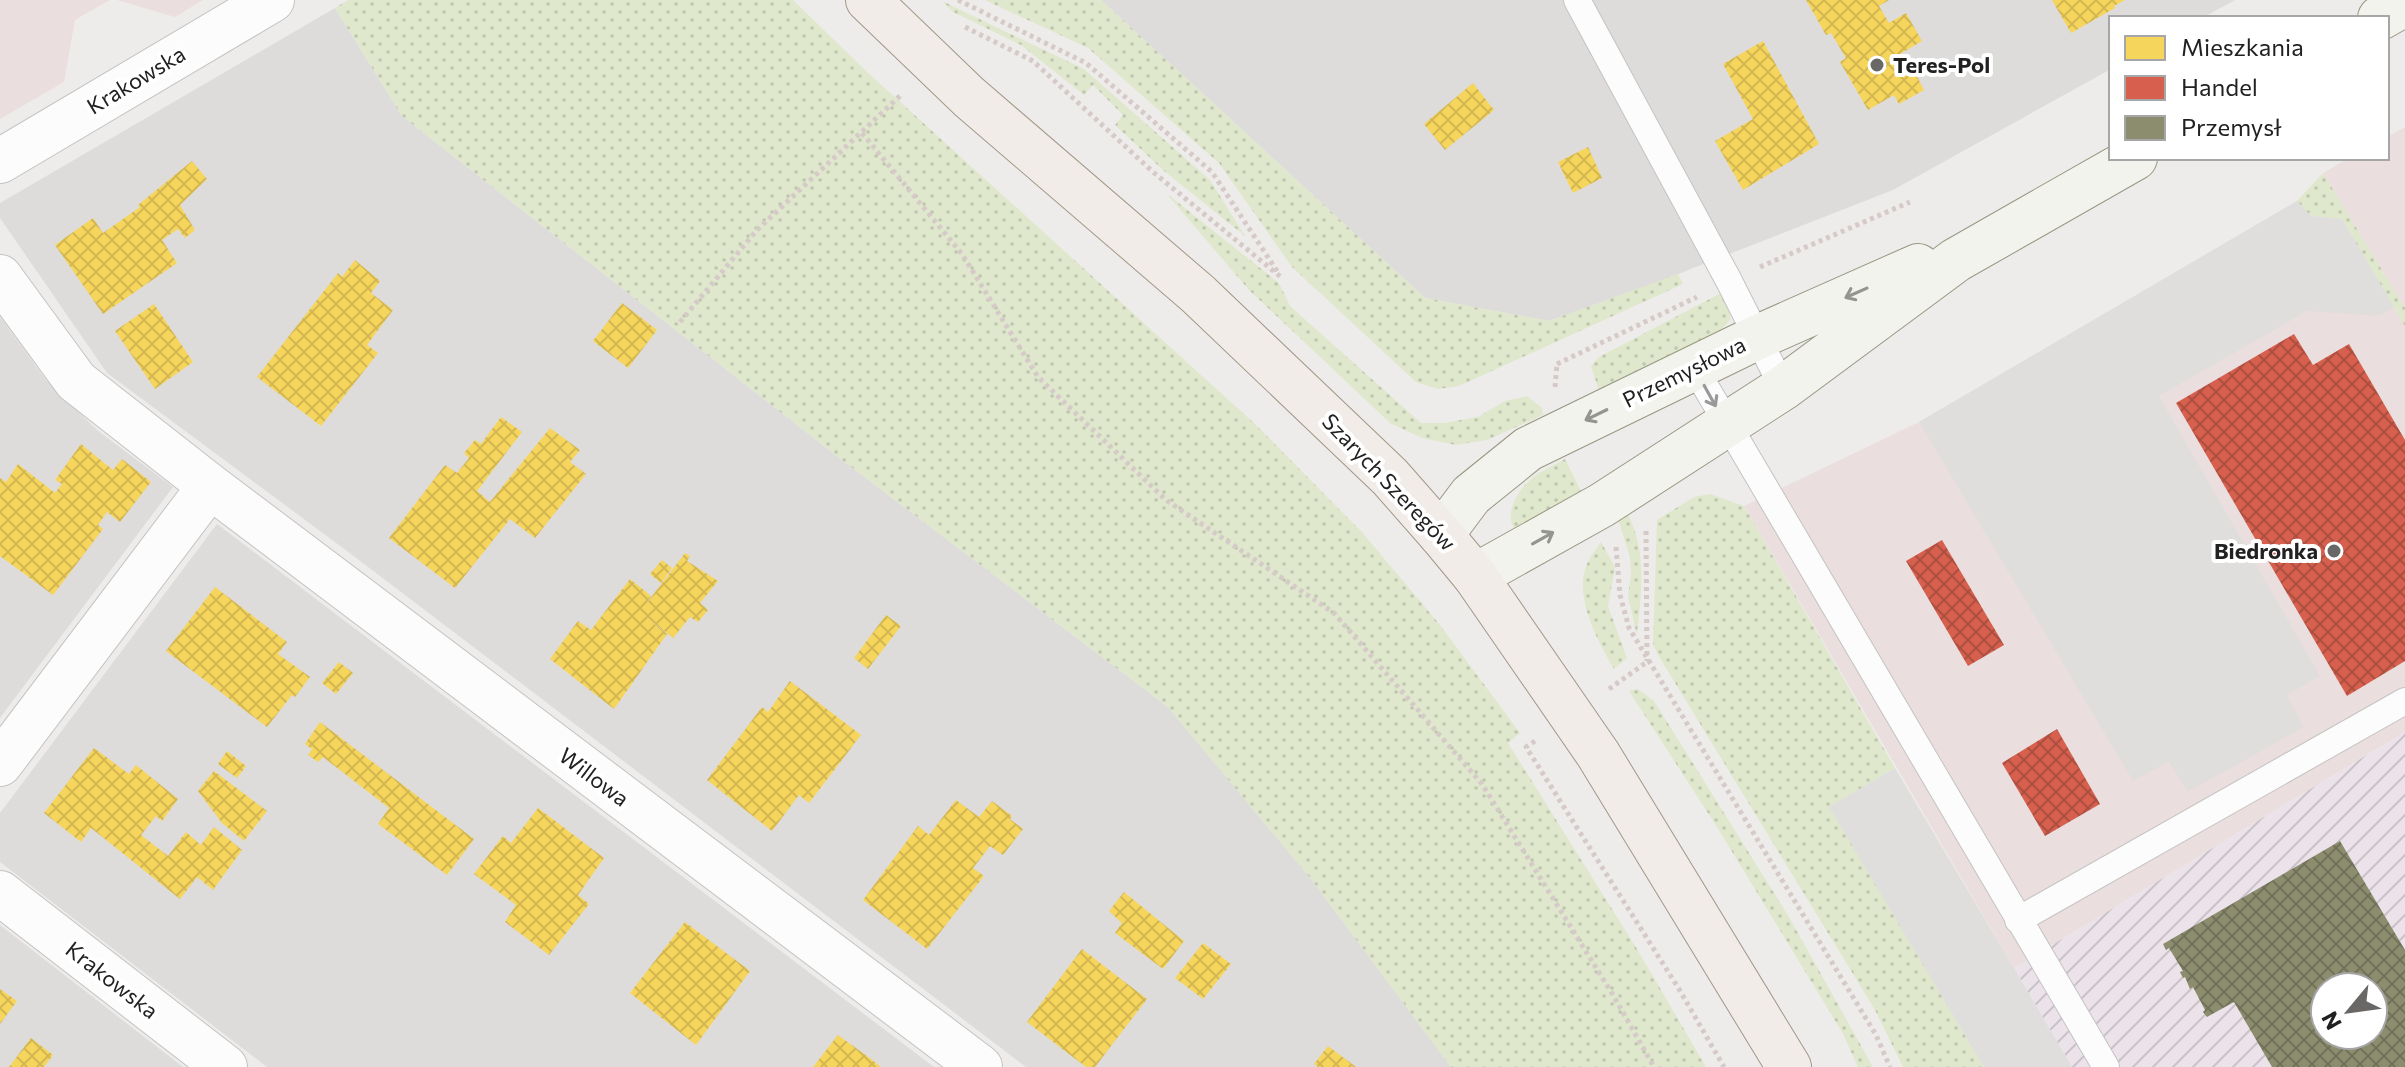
<svg xmlns="http://www.w3.org/2000/svg" width="2405" height="1067" font-family="Commissioner,sans-serif">
<style>
.residential{fill:#dedcdb}
.commercial{fill:#ebdede}
.industrial{fill:url(#industrial-furrows);fill-rule:evenodd}
.grass{fill:url(#grass-dots)}
.parking{fill:#dfdedd}
.homes{fill:url(#homes-cross-hatch)}
.shops{fill:url(#shops-cross-hatch)}
.industry{fill:url(#industry-cross-hatch);fill-rule:evenodd}
.lines{fill:none;stroke-linecap:round;stroke-linejoin:round}
.lane-casing{stroke:#c4c3c2;stroke-width:28}
.street-casing{stroke:#c4c3c2;stroke-width:46}
.secondary-casing{stroke:#989783;stroke-width:46}
.primary-casing{stroke:#a39788;stroke-width:46}
.path{stroke:#d6cac9;stroke-width:5;stroke-dasharray:4 4;stroke-linecap:butt}
.lane{stroke:#fcfcfc;stroke-width:26}
.street{stroke:#fcfcfc;stroke-width:44}
.secondary{stroke:#f3f3ed;stroke-width:44}
.primary{stroke:#f1ece7;stroke-width:44}
.oneway{stroke:#949491}
.oneway2{stroke:#999}
.poi-dot{fill:#696867;stroke:#fff;stroke-width:3}
.labels{text-anchor:middle;stroke-width:8;stroke-linejoin:round;paint-order:stroke}
.poi-label{font-size:22px;font-weight:bold;fill:#212121;stroke:#fff;text-anchor:start}
.street-label{font-size:22px;fill:#212121;stroke:#fff}
</style>
<defs>
<pattern id="industrial-furrows" width="10" height="10" patternUnits="userSpaceOnUse" patternTransform="scale(2)"><rect width="10" height="10" fill="#ebe3e9"/><path d="M-1 1l2-2M0 10L10 0M9 11l2-2" fill="none" stroke="#c9c2c8"/></pattern>
<pattern id="grass-dots" width="8" height="8" patternUnits="userSpaceOnUse" patternTransform="scale(2)"><rect width="8" height="8" fill="#dfe8cc"/><path d="M2 2h.1M6 6h.1" fill="none" stroke="#bfc7af" stroke-width="1.8" stroke-linecap="round"/></pattern>
<pattern id="homes-cross-hatch" width="8" height="8" patternUnits="userSpaceOnUse" patternTransform="scale(2)"><rect width="8" height="8" fill="#f6d55c"/><path d="M0 0l8 8M0 8l8-8" fill="none" stroke="#d3b750"/></pattern>
<pattern id="shops-cross-hatch" width="8" height="8" patternUnits="userSpaceOnUse" patternTransform="scale(2)"><rect width="8" height="8" fill="#d6604d"/><path d="M0 0l8 8M0 8l8-8" fill="none" stroke="#ad4f40"/></pattern>
<pattern id="industry-cross-hatch" width="8" height="8" patternUnits="userSpaceOnUse" patternTransform="scale(2)"><rect width="8" height="8" fill="#8c8c6e"/><path d="M0 0l8 8M0 8l8-8" fill="none" stroke="#72725a"/></pattern>
</defs>
<rect width="100%" height="100%" fill="#eeecea"/>
<path class="residential" d="M1101,0h1134l-33,18h-91v51l-218,121 -238,93 -106,38 -124,-23z
M335,8l67,108 431,337 335,254 144,173 139,187h-425l-679,-516 -240,-178 -107,-155v-15z
M0,317l46,63 51,50 76,57 -173,231z
M217,524l717,543h-667l-267,-205v-49z
M0,925l183,142h-183z"/>
<path class="commercial" d="M0,0h110l-35,20 -11,62 -64,37z
M117,0h86l-28,17z
M2405,127v181l-82,-135 26,-15h38v-21z
M2297,201l14,15 31,3 63,107v406l-391,236 -270,-462 175,-84z"/>
<path class="industrial" d="M2405,732v335h-333l-58,-99zM2325,987h48v48h-48z"/>
<path class="grass" d="M348,0h445l72,70 390,354 106,107 79,94 80,108 -12,10 129,206 69,118h-255l-139,-187 -144,-173 -335,-254 -431,-337 -67,-108z
M985,0h116l324,298 124,23 129,-47 5,10 -224,102 -21,3 -22,-7 -124,-115 -73,-104 -131,-115z
M942,1l142,68 126,111 35,56 -82,-66 -48,-45 8,-10 -30,-30 -9,10 -63,-50 -68,-33z
M2323,173l82,135v18l-63,-107 -31,-3 -14,-15z
M1166,193l113,90 11,23 131,117h23l34,-6 27,-16 22,-5 15,12 1,7 -56,25 -31,5 -34,-7 -32,-15 -141,-133z
M1725,291l5,12v17l-8,9 -123,62 -8,-25 8,-9z
M1565,459l17,34 -54,30 -14,5c-9,-13 2,-35 13,-45 9,-10 26,-17 38,-24z
M1710,494l34,12 151,262 -65,39 154,260h-81l-28,-57 -217,-355 -5,-11 4,-124 37,-23z
M1627,512c21,42 14,79 10,124l-9,-40 3,-21 -1,-18 -12,-38z
M1601,542l14,25 -7,39 19,52 -13,11c-16,-28 -41,-72 -27,-105 3,-7 9,-15 14,-22z
M1638,689l16,12 135,216 84,150h-15l-16,-35 -125,-205 -88,-136z"/>
<path class="parking" d="M2297,201l14,15 31,3 52,88 -15,9 -72,-5 -148,85 161,280 -33,19 17,32 -116,65 -19,-30 -36,19 -214,-359z
M1895,768l119,200 58,99h-88l-155,-260z"/>
<path class="homes" d="M1806,0h83l-10,6 10,17 17,-10 16,28 -22,13 6,11 4,-2 14,27 -25,14 -5,-9 -26,15 -28,-48 6,-4 -15,-25 -5,2z
M2052,0h73l-11,6 1,2 -44,25z
M1763,41l56,103 -76,46 -28,-49 38,-22 -30,-55z
M1473,83l21,27 -49,40 -21,-26z
M1588,147l14,31 -29,15 -15,-31z
M192,161l15,18 -27,26 15,25 -10,8 -7,-9 -16,11 15,23 -74,51 -48,-69 38,-27 10,15 37,-26 -2,-2z
M355,260l25,21 -9,12 22,17 -26,35 11,8 -57,73 -64,-49 81,-104 4,4z
M622,303l35,27 -29,38 -35,-27z
M154,304l39,58 -38,27 -40,-58z
M501,417l21,15 -45,59 13,11 60,-74 30,22 -10,12 16,12 -51,64 -25,-19 -55,69 -66,-50 56,-73 12,8 12,-15 -5,-5 11,-13 6,4z
M81,444l32,26 9,-11 29,23 -31,40 -13,-10 -9,13 5,4 -50,66 -53,-39v-78l6,4 12,-18 37,29 7,-9 -7,-4z
M685,553l5,3 -3,5 31,20 -18,22 8,7 -10,12 -8,-5 -17,21 -34,-27 28,23 -53,75 -64,-50 28,-38 13,9 39,-51 21,17 -5,8z
M662,560l10,8 -11,15 -11,-9z
M215,587l72,55 -9,12 32,23 -15,20 -3,-2 -25,32 -101,-76z
M886,615l15,11 -33,43 -14,-11z
M339,662l14,11 -17,21 -14,-11z
M790,681l71,54 -52,68 -10,-8 -27,36 -65,-51 55,-73 6,5z
M320,722l154,117 -27,36 -69,-51 11,-16 -66,-51 -5,5 -10,-7 4,-6 -7,-5z
M94,748l35,26 7,-9 42,34 -16,22 -6,-5 -15,19 27,21 18,-24 15,13 13,-18 28,23 -29,40 -16,-13 -17,22 -89,-71 -10,14 -37,-29z
M227,751l19,15 -9,12 -19,-14z
M214,771l53,40 -23,30 -22,-18 -24,-32z
M956,800l23,17 13,-16 20,15 -2,3 13,10 -20,26 -13,-9 -17,22 11,8 -57,73 -64,-49 55,-74 11,9z
M538,808l66,50 -26,37 11,9 -40,51 -44,-33 11,-17 -42,-31 29,-38 8,7z
M1124,892l60,49 -21,28 -48,-36 7,-10 -13,-12z
M685,922l65,49 -54,74 -66,-52z
M1203,943l28,21 -28,35 -28,-21z
M1082,949l65,50 -52,68h-9l-59,-45z
M0,989l17,12 -17,23z
M838,1035l33,24 10,8h-68z
M31,1038l22,17 -9,12h-35z
M1328,1046l28,21h-38l-4,-3z"/>
<path class="shops" d="M2294,334l19,31 36,-21 56,96v221l-58,35 -171,-293z
M1942,540l62,105 -36,21 -62,-105z
M2057,729l43,75 -55,32 -43,-73z"/>
<path class="industry" d="M2340,841l65,109v117h-133l-38,-65 -27,15 -4,-5 2,-2 -12,-23 -3,2 -5,-12 -2,1 -3,-6 3,-1 -14,-23 -3,2 -3,-6zM2325,987h48v48h-48z"/>
<g class="lines">
<defs>
<path id="lane" d="M1577,0l152,281 54,107
M1694,367l412,700
M2018,920l387,-219"/>
<path id="street" d="M0,161l272,-161
M0,277l76,104 134,105 770,581
M0,764l210,-278
M0,893l225,174"/>
<path id="secondary" d="M2380,18l25,-14
M1441,535l30,-40 57,-46 230,-112 160,-71
M1475,576l127,-71 181,-117 173,-128 179,-102"/>
<path id="primary" d="M868,0l101,97 229,197 192,183 51,58 34,41 123,178 191,313"/>
</defs>
<use href="#lane" class="lane-casing"/>
<use href="#street" class="street-casing"/>
<use href="#secondary" class="secondary-casing"/>
<use href="#primary" class="primary-casing"/>
<path class="path" d="M958,0l128,63 126,109 67,102
M965,27l68,34 120,111 129,106
M862,133l100,121 76,123 128,123 168,113 148,171 131,211 41,72
M1760,267l150,-65
M680,322l77,-92 145,-136
M1557,364l140,-67
M1555,387l2,-23
M1646,531l1,130
M1616,547l4,48 9,33 247,407 14,32
M1609,689l38,-27
M1535,741l-9,6 153,242 45,78"/>
<use href="#lane" class="lane"/>
<use href="#street" class="street"/>
<use href="#secondary" class="secondary"/>
<use href="#primary" class="primary"/>
</g>
<defs><path id="oneway-shaft" d="M-6 0H5M1.5-3L5.5 0L1.5 3" fill="none" stroke-width="1.6" stroke-linecap="round" stroke-linejoin="round" transform="scale(2)"/></defs>
<g class="oneway">
<use href="#oneway-shaft" transform="translate(1856 293) rotate(156)"/>
<use href="#oneway-shaft" transform="translate(1596 415) rotate(154)"/>
<use href="#oneway-shaft" transform="translate(1543 538) rotate(-29)"/>
</g>
<use class="oneway2" href="#oneway-shaft" transform="translate(1710 396) rotate(61)"/>
<g class="poi-dot">
<circle cx="1877" cy="65" r="8"/>
<circle cx="2334" cy="551" r="8"/>
</g>
<g class="labels">
<g class="poi-label">
<text x="1893" y="73">Teres-Pol</text>
<text x="2318" y="559" text-anchor="end">Biedronka</text>
</g>
<g class="street-label">
<text transform="translate(136 80) rotate(-31)" y="8">Krakowska</text>
<text transform="translate(1684 372) rotate(-26)" y="8">Przemysłowa</text>
<text transform="translate(1389 482) rotate(46)" y="8">Szarych Szeregów</text>
<text transform="translate(594 777) rotate(37)" y="8">Willowa</text>
<text transform="translate(112 980) rotate(38)" y="8">Krakowska</text>
</g>
</g>
<rect x="2109" y="16" width="280" height="144" fill="#ffffff" stroke="#a6a6a6" stroke-width="2"/>
<rect x="2125" y="36" width="40" height="24" fill="#f6d55c" stroke="#a6a6a6" stroke-width="2"/>
<text x="2181" y="56" font-size="24" fill="#212121">Mieszkania</text>
<rect x="2125" y="76" width="40" height="24" fill="#d6604d" stroke="#a6a6a6" stroke-width="2"/>
<text x="2181" y="96" font-size="24" fill="#212121">Handel</text>
<rect x="2125" y="116" width="40" height="24" fill="#8c8c6e" stroke="#a6a6a6" stroke-width="2"/>
<text x="2181" y="136" font-size="24" fill="#212121">Przemysł</text>
<g transform="translate(2349 1011) rotate(241)"><circle r="38" fill="#ffffff" stroke="#a6a6a6" stroke-width="2"/>
<path d="M0-6L14 30L0 20L-14 30Z" fill="#696867"/>
<text y="-12" font-size="22" font-weight="bold" text-anchor="middle" fill="#212121">N</text>
</g>
</svg>
